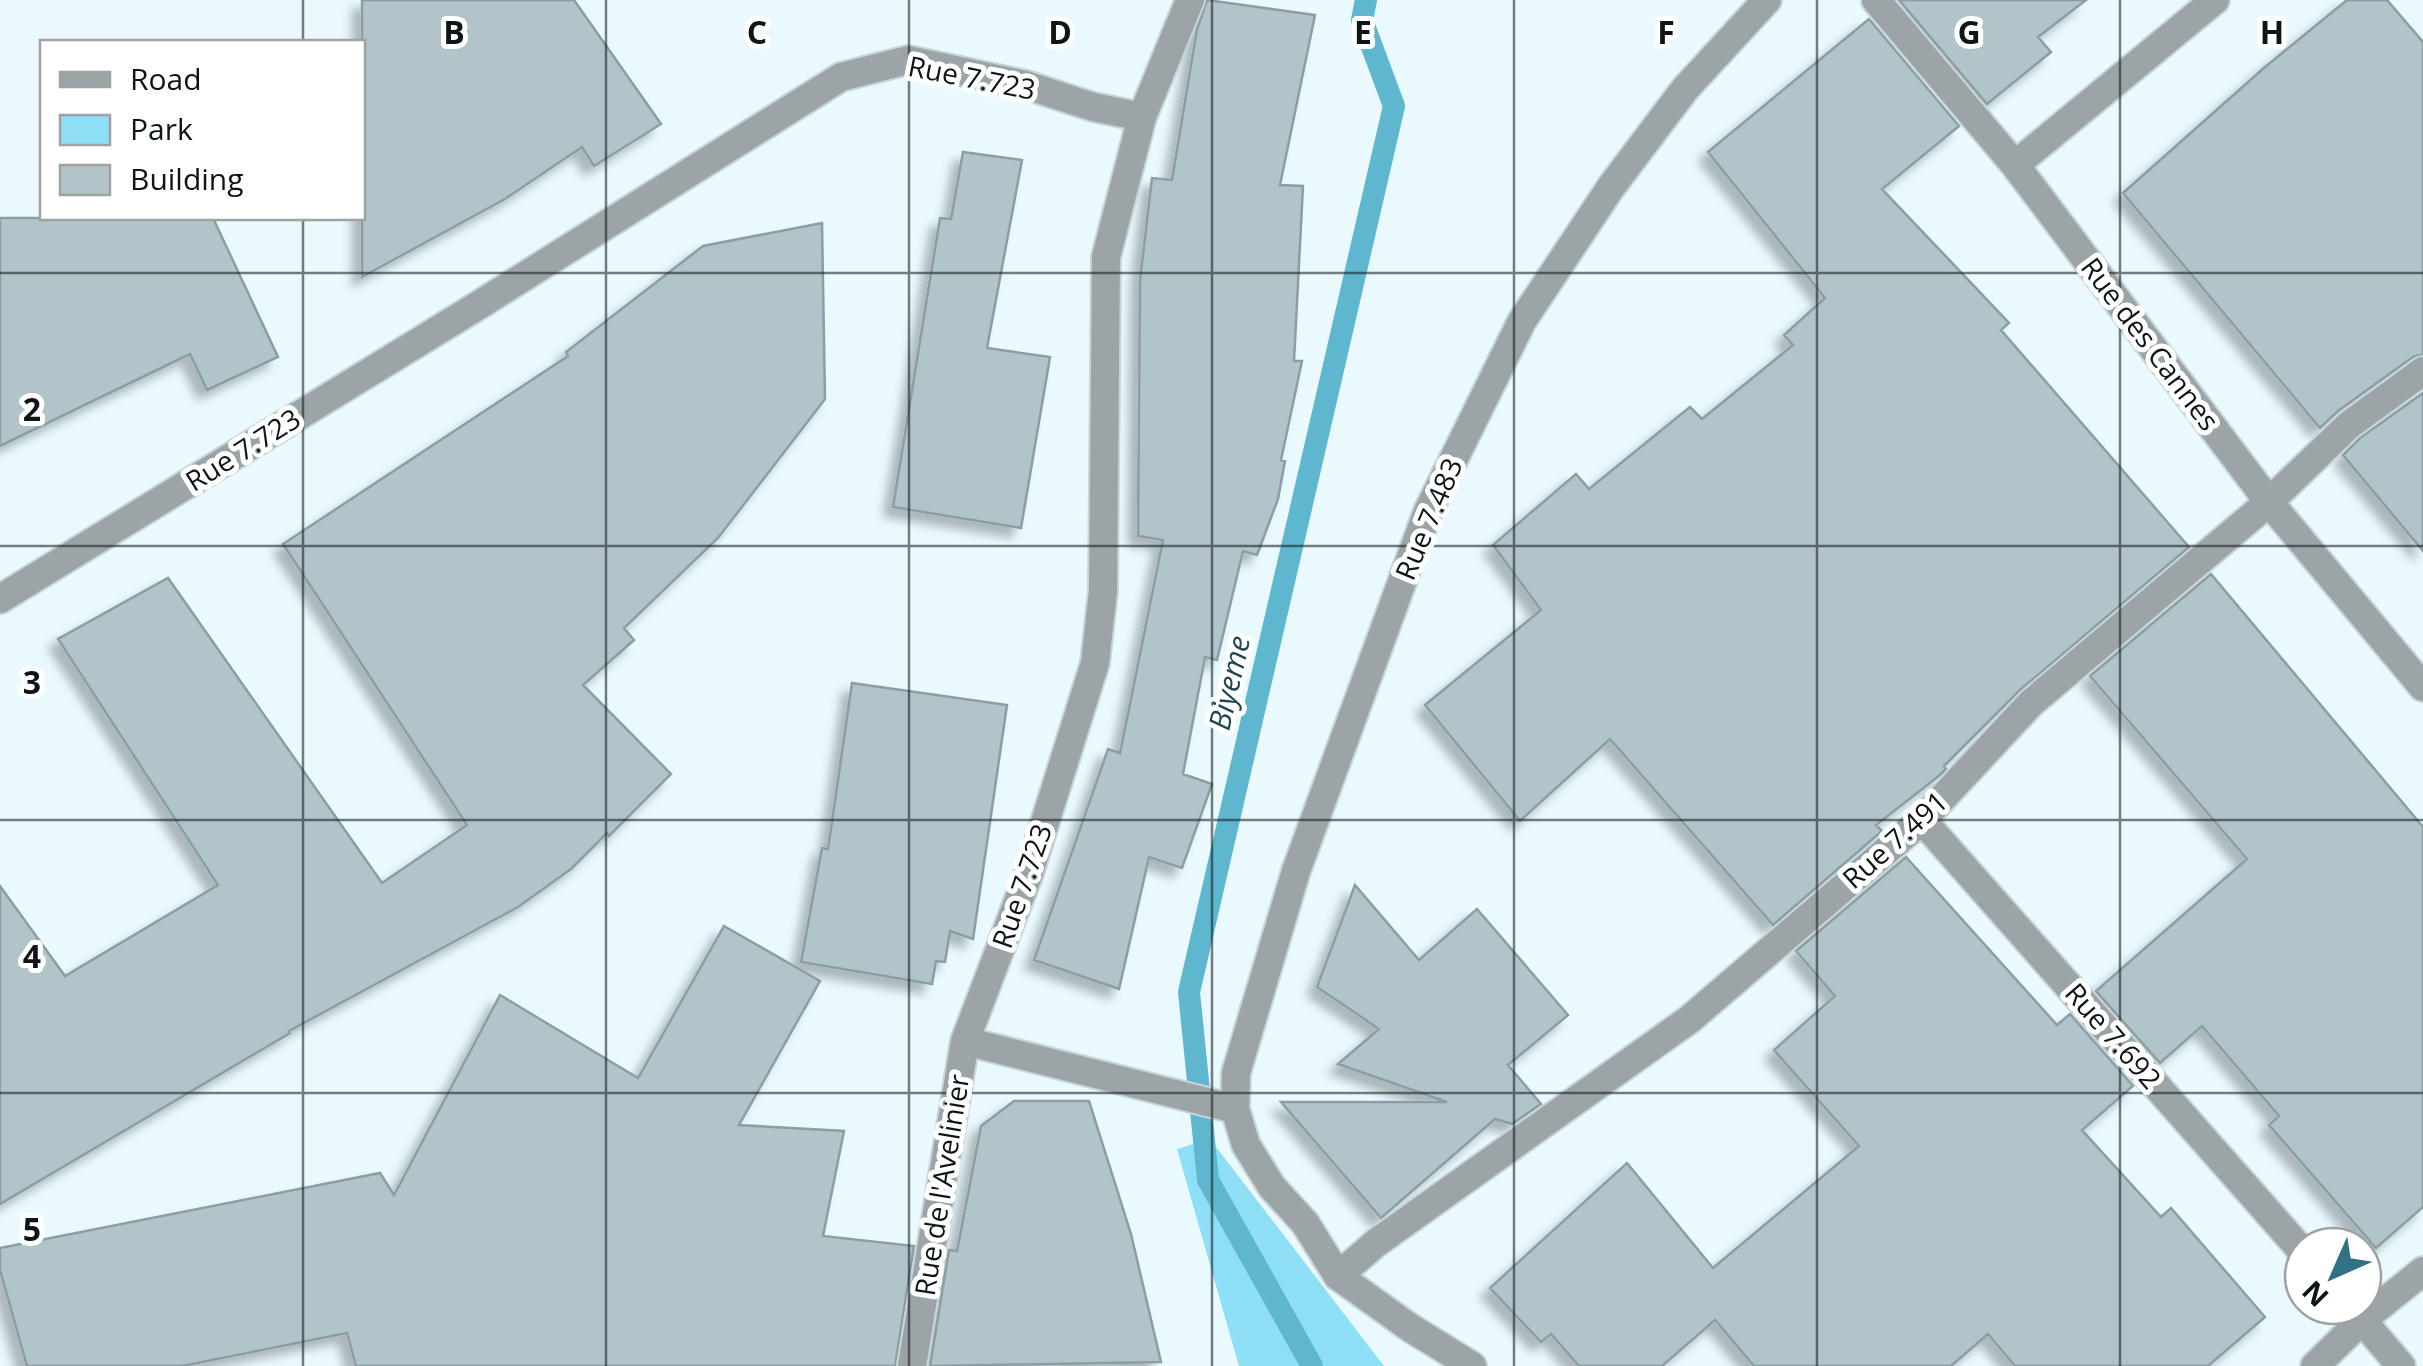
<svg xmlns="http://www.w3.org/2000/svg" width="2423" height="1366" font-family="'Open Sans',sans-serif">
<style>
.green{fill:#8edef6}
.lines{fill:none;stroke-linecap:round;stroke-linejoin:round}
.stream{stroke:#5fb6cf;stroke-width:22}
.building{fill:#b1c4ca;stroke:#8b9ea4;stroke-width:2.5;filter:url(#shadow)}
.minor-casing{stroke:#c6d5d9;stroke-width:32}
.tertiary-casing{stroke:#c6d5d9;stroke-width:32}
.minor{stroke:#9ca4a7;stroke-width:28}
.tertiary{stroke:#9ca4a7;stroke-width:28}
.grid{fill:none;stroke:#0e1517;stroke-width:2.5;stroke-opacity:0.55}
.labels{text-anchor:middle;stroke-width:10;stroke-linejoin:round;paint-order:stroke}
.street-label{font-size:28px;fill:#0e1517;stroke:#fff}
.water-label{font-size:30px;font-style:italic;fill:#1f4752;stroke:#fff}
.grid-label{font-size:32px;text-anchor:middle;font-weight:bold;fill:#0e1517;stroke:#fff;stroke-width:10;stroke-linejoin:round;paint-order:stroke}
</style>
<defs>
<filter id="shadow"><feDropShadow dx="-9" dy="9" stdDeviation="5" flood-color="#0004"/></filter>
</defs>
<rect width="100%" height="100%" fill="#e9f9fe"/>
<path class="green" d="M1210,1139l174,227h-145l-62,-217z"/>
<g class="lines">
<path class="stream" d="M1312,1366l-104,-186 -19,-188 205,-886 -32,-86 4,-20"/>
</g>
<path class="building" d="M362,0h212l87,124 -67,42 -12,-19 -77,52 -143,78z
M1207,0l108,15 -35,170 23,1 -9,175h8l-21,99 4,1 -7,38 -21,56 -14,-4 -26,109 -12,-3 -22,117 29,10 -30,84 -33,-11 -30,132 -85,-29 74,-211 12,4 43,-213 -25,-4 2,-256 12,-102 20,2 25,-151z
M1899,0h187l-48,37 13,15 -64,52z
M2347,0h40l36,42v312l-10,3 -75,54 -18,17 -197,-235 142,-126z
M1869,19l90,107 -77,63 127,134 -8,7 188,217 -169,143 -76,76 2,3 -6,6 -64,50 6,6 -109,94 -163,-186 -90,82 -95,-116 116,-95 -48,-65 83,-71 13,15 101,-82 12,12 91,-74 -9,-10 41,-37 -117,-146z
M963,152l59,8 -35,188 63,9 -29,171 -128,-21 47,-289 11,1z
M0,218h213l65,139 -71,33 -17,-36 -190,92z
M822,223l3,176 -107,139 -94,90 10,12 -51,45 88,89 -62,62 -2,-3 -36,36 -53,38 -229,124 1,2 -290,171v-318l65,90 153,-91 -160,-246 110,-61 214,305 85,-58 -184,-281 285,-188 -2,-4 137,-106z
M2423,393v158l-80,-96 17,-17z
M2211,574l212,253v380l-47,41 -107,-123 10,-9 -77,-90 -42,37 -64,-72 151,-132 -157,-183z
M852,683l155,22 -34,234 -23,-8 -5,31 -9,-1 -4,23 -131,-22 21,-114 6,1z
M1906,857l151,168 13,-11 63,72 -51,44 79,87 10,-9 94,109 -57,49h-193l-27,-32 -37,32h-197l-39,-46 -53,46h-83l-28,-32 -10,8 -51,-54 137,-125 86,105 146,-122 -85,-96 61,-54 -39,-45z
M1355,885l64,75 58,-51 91,106 -60,50 33,39 -29,20 -17,-5 -114,99 -100,-116h166l-109,-38 41,-35 -62,-42z
M724,926l96,55 -81,144 105,6 -21,105 91,10 -19,120h-539l-9,-33 -165,33h-155l-27,-96v-22l380,-75 14,22 106,-200 138,83z
M1014,1101h75l42,133 30,128 -231,4 19,-116 8,1 24,-125z"/>
<g class="lines">
<defs>
<path id="minor" d="M1876,0l139,165 254,337 154,185
M1142,117l48,-117
M2015,165l200,-165
M0,599l479,-294 362,-228 67,-17 118,25 67,22 49,10 -36,140 -3,334 -8,72 -66,210 -64,168
M1922,820l381,432
M1338,1276l38,-33 314,-224 232,-199 109,-117 238,-201 80,-77 74,-54
M2350,1306l51,60
M912,1366l53,-325 270,68 1,-36 60,-202 132,-360 94,-190 89,-134 74,-98 82,-89"/>
<path id="tertiary" d="M1235,1109l11,36 26,42 33,36 33,53 71,51 63,39
M2315,1366l47,-46 61,-49"/>
</defs>
<use href="#minor" class="minor-casing"/>
<use href="#tertiary" class="tertiary-casing"/>
<use href="#minor" class="minor"/>
<use href="#tertiary" class="tertiary"/>
</g>
<path class="grid" d="M303,0v42M606,0v1366M909,0v1366M1212,0v1366M1514,0v1366M1817,0v1366M2120,0v1366M303,218v1148M0,273h2423M0,546h2423M0,820h2423M0,1093h2423"/>
<g class="labels">
<g class="street-label">
<text transform="translate(972 78) rotate(11)" y="10">Rue 7.723</text>
<text transform="translate(2150 344) rotate(53)" y="10">Rue des Cannes</text>
<text transform="translate(243 450) rotate(-32)" y="10">Rue 7.723</text>
<text transform="translate(1429 519) rotate(-67)" y="10">Rue 7.483</text>
<text transform="translate(1895 840) rotate(-42)" y="10">Rue 7.491</text>
<text transform="translate(1022 886) rotate(-71)" y="10">Rue 7.723</text>
<text transform="translate(2113 1036) rotate(49)" y="10">Rue 7.692</text>
<text transform="translate(942 1185) rotate(-81)" y="10">Rue de l'Avelinier</text>
</g>
<g class="water-label">
<text transform="translate(1230 683) rotate(-77)" y="10">Biyeme</text>
</g>
</g>
<g class="grid-label">
<text x="454" y="44">B</text>
<text x="757" y="44">C</text>
<text x="1060" y="44">D</text>
<text x="1363" y="44">E</text>
<text x="1666" y="44">F</text>
<text x="1969" y="44">G</text>
<text x="2272" y="44">H</text>
<text x="32" y="421">2</text>
<text x="32" y="694">3</text>
<text x="32" y="968">4</text>
<text x="32" y="1241">5</text>
</g>
<rect x="40" y="40" width="325" height="180" fill="#ffffff" stroke="#9fa1a2" stroke-width="2.5"/>
<rect x="60" y="72" width="50" height="15" fill="#9ca4a7" stroke="#9fa1a2" stroke-width="2.5"/>
<text x="130" y="90" font-size="30" fill="#0e1517">Road</text>
<rect x="60" y="115" width="50" height="30" fill="#8edef6" stroke="#9fa1a2" stroke-width="2.5"/>
<text x="130" y="140" font-size="30" fill="#0e1517">Park</text>
<rect x="60" y="165" width="50" height="30" fill="#b1c4ca" stroke="#9fa1a2" stroke-width="2.5"/>
<text x="130" y="190" font-size="30" fill="#0e1517">Building</text>
<g transform="translate(2333 1276) rotate(225)"><circle r="48" fill="#ffffff" stroke="#9fa1a2" stroke-width="2.5"/>
<path d="M0-8L18 38L0 25L-18 38Z" fill="#307284"/>
<text y="-15" font-size="28" font-weight="bold" text-anchor="middle" fill="#0e1517">N</text>
</g>
</svg>
